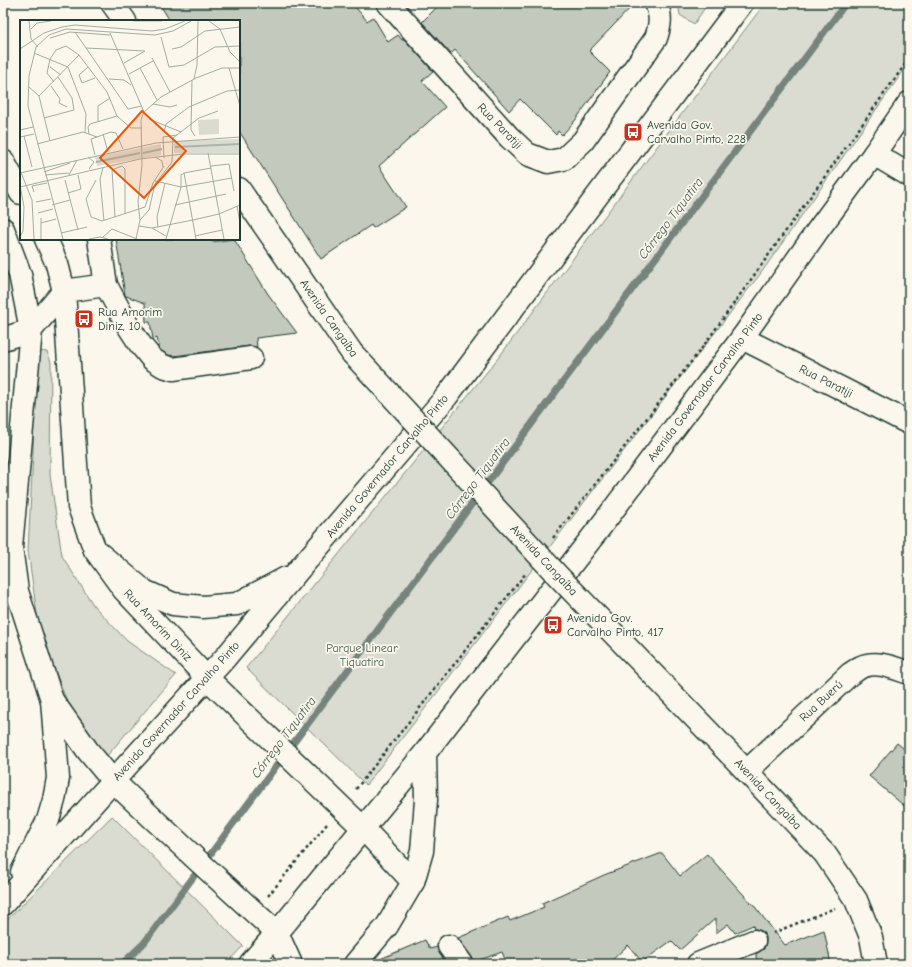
<svg xmlns="http://www.w3.org/2000/svg" width="912" height="967" font-family="'Comic Neue',sans-serif">
<style>
.green{fill:#dbdcd1;stroke:#7d8c82}
.lines{fill:none;stroke-linecap:round;stroke-linejoin:round}
.stream{stroke:#74847b;stroke-width:7}
.building{fill:#c4c9be;stroke:#1f3d34}
.minor-casing{stroke:#1f3d34;stroke-width:25}
.major-casing{stroke:#1f3d34;stroke-width:25}
.path{stroke:#1f3d34;stroke-width:2.5;stroke-dasharray:3 3;stroke-linecap:butt}
.minor{stroke:#fbf7ec;stroke-width:22}
.major{stroke:#fbf7ec;stroke-width:22}
.major-bridge-casing{stroke:#1f3d34;stroke-width:25;stroke-linecap:butt}
.major-bridge{stroke:#fbf7ec;stroke-width:22}
.labels{text-anchor:middle;stroke-width:3.5;stroke-linejoin:round;paint-order:stroke}
.poi-label{font-size:12px;fill:#1f3d34;stroke:#fbf7ec;text-anchor:start}
.street-label{font-size:12px;fill:#1f3d34;stroke:#fbf7ec}
.park-label{font-size:12px;fill:#455d53;stroke:#fbf7ec}
.water-label{font-size:13px;font-style:italic;fill:#425b52;stroke:#fbf7ec}
.inset-river{fill:none;stroke:#adb4aa;stroke-width:2}
.inset-road{fill:none;stroke:#a3ada2;stroke-width:1}
.view{fill:#e8590c;fill-opacity:0.15;stroke:#e8590c;stroke-width:2}
.inset-edge{fill:none;stroke:#1f3d34;stroke-width:2}
</style>
<rect width="100%" height="100%" fill="#fbf7ec"/>
<filter id="ink" filterUnits="userSpaceOnUse"><feTurbulence type="fractalNoise" baseFrequency=".025" numOctaves="2"/><feDisplacementMap in="SourceGraphic" scale="8" xChannelSelector="R" yChannelSelector="G"/><feConvolveMatrix kernelMatrix="1 2 1 2 8 2 1 2 1" color-interpolation-filters="sRGB"/></filter>
<g filter="url(#ink)">
<path class="green" d="M678,3h30l-14,21 -14,-9z
M765,3h144v60l-148,210 -395,512 -120,-117 159,-195 94,-116z
M39,351l8,1 4,10 -1,113 12,81 32,50 33,35 49,34 -70,82 -13,-16 -27,-42 -27,-71 -11,-77 5,-97 2,-97z
M112,816l131,130 -17,18h-223v-40z"/>
<g class="lines">
<path class="stream" d="M122,964l22,-21 702,-940"/>
</g>
<path class="building" d="M159,3h193l15,18 6,-4 15,25 10,-7 4,5 2,-1 29,32 -11,10 23,26 -66,59 27,41 -33,21 -2,-3 -50,34 -82,-128v-110h-69z
M441,3h194l-46,48 21,21 -36,50 -12,13 -4,-4 -2,4 -36,-36 -11,12 -54,-61 -4,4 -29,-32z
M116,239h95l1,3 22,-3 34,55 29,39 -41,5 1,9 -8,-1 -75,10 -6,-1 -8,-5 -1,-3 -2,-9 -4,1 -3,-17h-4l-1,-19 -19,-7 -1,-1z
M897,743l12,10v57l-40,-34z
M662,853l18,23 27,-22 45,50v-1l33,42 39,-15 7,34h-70l-5,-6v-4l8,-5 2,-6v-6l-4,-6 -6,-2h-2l-1,-4 -18,8 -7,-9 -12,9v-15l-36,32 -9,-9 -29,21 -14,-17 -20,19h-101l-5,-12 -28,10 -2,-5 -14,-19 50,-21 2,4 34,-14 -2,-4 62,-28z
M425,940l5,9 7,-2 2,6 8,11h-76l2,-2z"/>
<g class="lines">
<defs>
<path id="minor" d="M388,3l121,134 18,17 21,8 16,-3 19,-18 73,-103c4,-12 6,-22 0,-35
M874,154l35,21
M3,161l18,32
M3,229l17,45 11,56 -20,217 6,44 35,109 36,51 25,30 82,77 82,75 14,31
M46,239l11,25 7,27 15,216 16,43 29,40 83,88 156,150 50,54 -26,44 -32,38
M99,239l7,46 9,17 12,22 13,20 12,15 11,7 10,3 78,-11
M742,338l167,85
M3,339l28,-9 33,-39 42,-6
M747,771l103,-97c4,-2 7,-5 11,-7 15,-7 33,1 48,6
M449,946l13,18
M698,964l56,-23"/>
<path id="major" d="M112,3l13,18
M239,189l113,164
M95,550l49,41 29,13 30,3 34,-3 49,-26
M730,754l95,100 31,46 15,37 5,27
M22,872l26,-52 6,-20 4,-22 -6,-78
M413,882l9,-31 4,-51 -1,-47
M3,904l110,-123 112,-123 71,-85 151,-177 295,-393
M250,964l27,-31 148,-180 176,-227 141,-188 76,-108 56,-76 35,-51"/>
</defs>
<use href="#minor" class="minor-casing"/>
<use href="#major" class="major-casing"/>
<path class="path" d="M553,538l149,-190 207,-289
M356,789l170,-216
M268,896l59,-72
M773,933l62,-25"/>
<use href="#minor" class="minor"/>
<use href="#major" class="major"/>
<defs>
<path id="major-bridge" d="M352,353l207,224 171,177"/>
</defs>
<use href="#major-bridge" class="major-bridge-casing"/>
<use href="#major-bridge" class="major-bridge"/>
</g>
</g>
<defs>
<symbol id="bus-square" viewBox="-11 -11 22 22"><rect x="-9" y="-9" width="18" height="18" rx="4" fill="#c8321e" stroke="#fbf7ec"/><path d="M-5-6H5V4H4V6H2V4H-2V6H-4V4H-5ZM-3.5-4V0h7V-4ZM-3.5 1.2v1.5H-2V1.2ZM2 1.2v1.5H3.5V1.2Z" fill="#fff"/></symbol>
</defs>
<g fill-rule="evenodd">
<use href="#bus-square" x="622" y="121" width="22" height="22"/>
<use href="#bus-square" x="73" y="308" width="22" height="22"/>
<use href="#bus-square" x="542" y="614" width="22" height="22"/>
</g>
<g class="labels">
<g class="poi-label">
<text x="647" y="129">Avenida Gov.<tspan x="647" dy="14">Carvalho Pinto, 228</tspan></text>
<text x="98" y="316">Rua Amorim<tspan x="98" dy="14">Diniz, 10</tspan></text>
<text x="567" y="622">Avenida Gov.<tspan x="567" dy="14">Carvalho Pinto, 417</tspan></text>
</g>
<g class="street-label">
<text transform="translate(500 126) rotate(46)" y="4">Rua Paratiji</text>
<text transform="translate(329 318) rotate(55)" y="4">Avenida Cangaíba</text>
<text transform="translate(826 381) rotate(27)" y="4">Rua Paratiji</text>
<text transform="translate(705 387) rotate(-53)" y="4">Avenida Governador Carvalho Pinto</text>
<text transform="translate(387 466) rotate(-50)" y="4">Avenida Governador Carvalho Pinto</text>
<text transform="translate(544 560) rotate(47)" y="4">Avenida Cangaíba</text>
<text transform="translate(158 625) rotate(47)" y="4">Rua Amorim Diniz</text>
<text transform="translate(821 701) rotate(-43)" y="4">Rua Buerú</text>
<text transform="translate(176 711) rotate(-48)" y="4">Avenida Governador Carvalho Pinto</text>
<text transform="translate(768 794) rotate(47)" y="4">Avenida Cangaíba</text>
</g>
<g class="park-label">
<text x="362" y="652">Parque Linear<tspan x="362" dy="14">Tiquatira</tspan></text>
</g>
<g class="water-label">
<text transform="translate(670 218) rotate(-53)" y="5">Córrego Tiquatira</text>
<text transform="translate(477 478) rotate(-53)" y="5">Córrego Tiquatira</text>
<text transform="translate(283 737) rotate(-53)" y="5">Córrego Tiquatira</text>
</g>
</g>
<g transform="translate(20 20)">
<rect width="220" height="220" fill="#fbf7ec"/>
<path d="M199,99v15l-20,1 -1,-15zM220,119v14h-66v-12zM141,124v11l-64,11 -2,-9z" fill="#dbdcd1"/>
<path class="inset-river" d="M155,127l65,-3M123,133l19,-4M76,142l44,-9"/>
<path class="inset-road" d="M9,1l2,18 7,8M113,1h29M189,1l11,8 10,23 10,10M11,9l6,-6 14,-2M55,12l53,77 14,-3M90,13l34,79M141,17l8,30 15,-2 31,-18 25,-1M30,18l20,-6 40,3M66,28l59,3 -21,12M0,29l24,-16 18,-6 13,-2 77,6 13,-2 20,-8M152,29l9,-2 24,-16 35,-4M14,33l34,14M132,38l18,34M30,47l11,8M48,47l18,47 -1,18M68,47l-9,8 3,8 13,-5M120,48l17,32M209,48l11,38M109,54l24,-13M89,59l15,1 7,5M174,59l3,-14 1,-44M172,60l-1,50 4,6M34,62l-7,-9 3,-14 6,-9 10,-4 13,9 28,37 10,24 14,12h11M31,66l9,13 -1,4 8,4M9,67l10,9 11,45M19,76l40,-41M133,84l17,3 7,-2M24,98l30,-8 -2,-12 -14,-21M129,99l32,13M78,101v-15l12,-8M0,110l13,-3M144,112l2,-8 23,-17 38,-16 13,-1M69,114l-1,-7 2,-3 27,-8M83,114l5,18M4,116l8,31M0,117l14,-3M17,124l46,-12 14,5M188,133l16,86M75,135l-4,-16 20,-7 5,1 7,16M68,137l6,5 -5,7M135,137l7,4 1,6M144,138l-1,-21 14,-2M191,146l18,-2 5,27M83,148l-3,11 4,42M0,150l12,30 2,39M24,152l26,-9M0,153l136,-30 84,-6M164,153l12,66M164,153l27,-5M25,155l24,-2M49,155l8,-15M45,160l13,50M76,160l-10,19 5,18 11,4 43,-14 8,-24 11,-17M135,161l26,6 51,-9M0,165l4,22 -1,24 -3,6M0,167l120,-28 43,-5h57M14,172l-2,-6 15,-3M48,173l13,-4 -3,-14M16,182l15,-3M32,185l18,-5M155,185l51,-11M217,186l3,17M18,193l15,-4M95,197l-3,-47 10,-4 3,3v45M120,200l9,-10 6,-26 17,-22 1,-24 26,-20 19,-7M21,203l15,-4M119,206l13,2 41,-8 26,-6 21,-9M138,207l-1,-10 8,-34M132,208l14,8M41,213l26,-6M175,216l27,-6M83,217l9,-8 25,10M21,219v-21M43,219l-35,-133 1,-30 7,-29 13,-12 17,-6 89,6 18,-4 18,-10M69,219l11,-2 8,2M116,219l4,-19 -2,-18 4,-37 -1,-45 3,-8 17,-15 35,-19 26,-10h18M146,219l15,-52v-12l3,-2"/>
<path class="view" d="M122,91l44,40 -42,47 -44,-40z"/>
<rect width="220" height="220" class="inset-edge"/>
</g>
<rect width="912" height="967" fill="none" stroke="#fbf7ec" stroke-width="16"/>
<rect x="8" y="8" width="896" height="951" fill="none" stroke="#1f3d34" stroke-width="1.5" filter="url(#ink)"/>
</svg>
